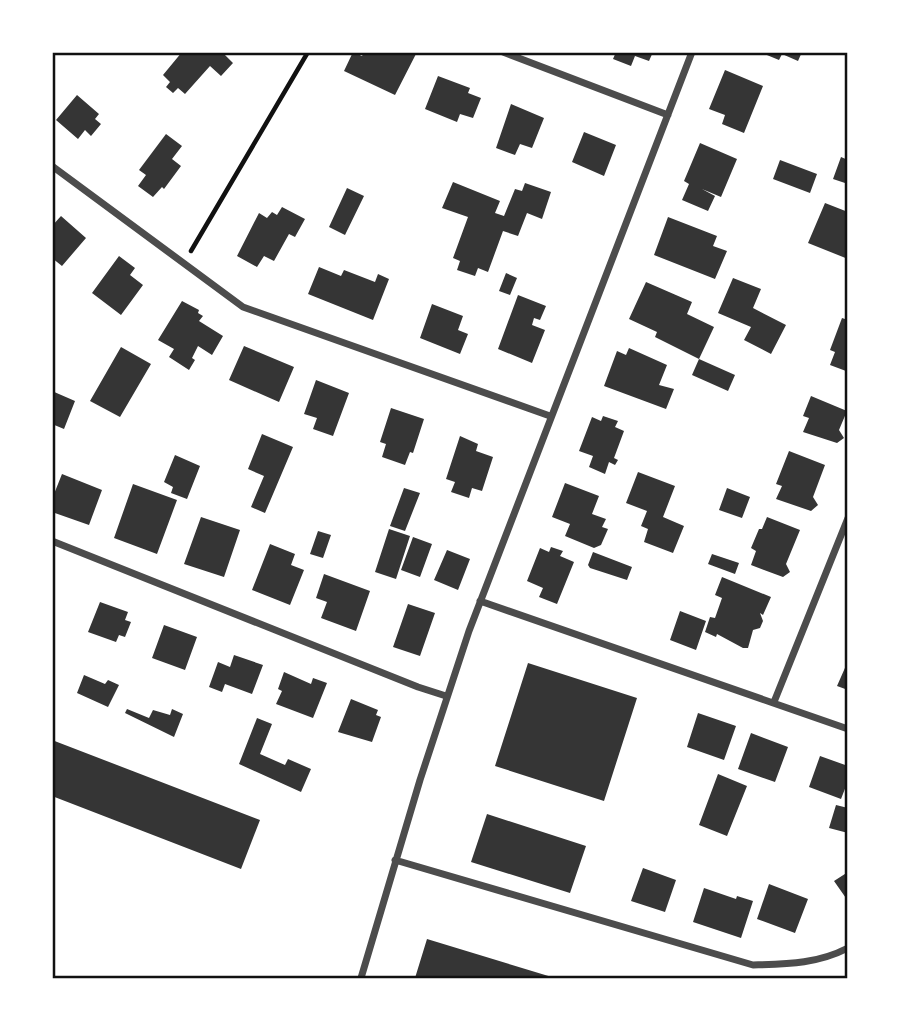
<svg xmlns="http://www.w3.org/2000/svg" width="900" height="1031" font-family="'Fira Sans Condensed',sans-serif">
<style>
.building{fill:#353535}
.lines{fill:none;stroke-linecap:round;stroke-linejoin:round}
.path{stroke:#111;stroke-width:4.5}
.minor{stroke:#4c4c4c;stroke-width:7}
.neatline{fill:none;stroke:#111;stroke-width:2.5}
</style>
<rect width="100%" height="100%" fill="#fff"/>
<path class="building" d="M182,52h40l11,11 -12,13 -11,-10 -25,28 -7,-6 -5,5 -7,-6 4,-5 -7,-7z
M353,52l9,4 2,-4h30l5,3 2,-3h16l-22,43 -51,-24z
M616,52h37l-4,9 -14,-5 -4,10 -18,-7z
M778,52h24l-4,9 -16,-7 -3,6 -17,-7z
M725,70l38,16 -19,47 -22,-9 3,-9 -16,-6z
M438,76l32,12 -2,5 13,5 -8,20 -13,-4 -3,8 -32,-13z
M77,95l22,19 -4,5 6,5 -10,12 -6,-6 -7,9 -22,-19z
M511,104l33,14 -12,30 -12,-4 -5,11 -19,-7z
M584,132l32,13 -12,31 -32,-14z
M166,134l16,12 -10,13 9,7 -17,23 -2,-2 -9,10 -15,-11 8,-11 -7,-5z
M700,143l37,16 -16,38 -19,-8 13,7 -7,15 -26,-11 7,-16 -5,-3z
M841,157l7,3v24l-15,-5z
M780,160l37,14 -7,19 -37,-14z
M453,182l47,19 -5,12 9,3 11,-27 7,2 3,-8 26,9 -9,27 -15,-6 -9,23 -15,-5 -15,41 -10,-4 -3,8 -18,-6 3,-9 -7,-3 15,-41 -26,-9z
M347,188l17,8 -19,39 -16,-8z
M825,203l23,9v47l-40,-16z
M282,207l23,12 -10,18 -6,-3 -15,27 -10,-5 -7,11 -20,-11 22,-43 8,5 5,-6 5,3z
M61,216l25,22 -24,28 -10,-8v-32z
M668,217l49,19 -4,10 14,5 -12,28 -61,-24z
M119,256l16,12 -5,7 13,10 -22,30 -29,-22z
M319,267l22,9 3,-6 31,12 3,-8 11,5 -16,41 -65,-26z
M506,273l11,5 -7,17 -11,-4z
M733,278l28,11 -8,19 33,17 -15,29 -27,-14 7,-13 -33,-14z
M646,282l46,20 -5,12 27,13 -15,32 -44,-22 2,-5 -28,-13z
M518,295l28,11 -6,14 -6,-2 -2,7 13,5 -13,33 -34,-14z
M182,301l17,9 -1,3 5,3 -4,5 24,15 -11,19 -14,-9 -6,12 3,2 -6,10 -20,-13 5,-8 -16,-9z
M432,304l31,12 -5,14 10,4 -8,20 -40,-16z
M842,318l6,2 -2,51 -16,-6 5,-13 -5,-2z
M244,346l50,21 -15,35 -50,-22z
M121,347l30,17 -31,53 -30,-16z
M629,348l38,17 -8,20 15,4 -8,20 -62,-23 13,-35 9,4z
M699,359l36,16 -7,16 -36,-16z
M316,380l33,13 -16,43 -20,-7 4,-11 -13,-4z
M52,391l23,10 -11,28 -12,-5z
M811,396l36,15 -8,19 5,8 -7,5 -34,-11 6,-14 -6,-2z
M391,408l33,11 -11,34 -3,-1 -5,13 -23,-8 4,-13 -6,-2z
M603,416l15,5 -3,6 9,4 -10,27 4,2 -3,5 -6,-3 -4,12 -16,-7 4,-11 -14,-5 13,-34 9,4z
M262,434l31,13 -28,66 -14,-6 13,-31 -16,-7z
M460,436l18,8 -2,7 17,6 -11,34 -10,-3 -3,10 -18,-6 4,-10 -9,-3z
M789,451l36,14 -12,32 5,8 -7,6 -35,-12 6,-13 -6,-2z
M175,455l25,11 -13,33 -16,-6 2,-6 -9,-5z
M638,472l37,14 -12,31 21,9 -11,27 -29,-11 4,-13 -7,-3 6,-15 -21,-8z
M62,474l40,16 -13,35 -37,-13v-13z
M565,483l34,13 -7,18 14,5 -4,8 6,2 -7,16 -7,3 -29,-12 5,-12 -18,-7z
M133,484l44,16 -20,54 -43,-16z
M404,488l16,5 -15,38 -15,-5z
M727,488l23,9 -8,21 -23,-8z
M201,517l39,13 -16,47 -40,-13z
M767,517l33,13 -14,34 4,8 -7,5 -32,-12 5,-14 -5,-3 8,-19h3z
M389,529l21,7 -14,43 -21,-7z
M318,531l13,4 -8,23 -13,-4z
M413,537l19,7 -12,33 -19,-7z
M270,544l25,10 -4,11 13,5 -14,35 -38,-15z
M551,547l12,4 -3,5 14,6 -17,42 -18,-7 4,-9 -16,-7 13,-33 9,4z
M447,550l23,9 -12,31 -24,-10z
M593,552l39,15 -5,13 -37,-12 -2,-3z
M712,554l27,9 -4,11 -27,-10z
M324,574l46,17 -14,40 -35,-13 6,-16 -11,-4z
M722,577l49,20 -8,18 -3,-2 3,8 -3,7 -7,2 -5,18h-5l-26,-14 -1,3 -11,-5 5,-15 5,1 7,-20 -7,-3z
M100,602l28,10 -3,8 6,2 -6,15 -6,-2 -3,7 -28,-10z
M408,604l27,9 -15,43 -27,-9z
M680,611l26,10 -10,29 -26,-10z
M164,625l33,12 -12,33 -33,-12z
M234,655l29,10 -11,29 -27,-10 -3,8 -13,-5 9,-25 12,5z
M848,661v29l-11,-4z
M528,663l109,35 -33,103 -109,-35z
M284,672l27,12 2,-6 14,5 -14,35 -37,-14 6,-13 -4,-2z
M84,675l21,9 3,-4 11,5 -11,22 -31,-14z
M351,699l27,11 -2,5 5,2 -9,25 -34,-10z
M127,709l22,9 4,-8 17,5 2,-6 11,5 -9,23 -49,-24z
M698,713l38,13 -12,34 -37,-13z
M257,718l15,6 -12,30 25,11 3,-6 23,10 -10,23 -62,-28z
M751,733l37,14 -13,35 -37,-13z
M52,740l208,80 -19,49 -189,-73z
M820,756l28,10v15l-7,18 -32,-12z
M718,774l29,12 -20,50 -28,-11z
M836,805l12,3v25l-19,-5z
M487,814l99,32 -16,47 -99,-31z
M643,868l33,12 -11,32 -34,-11z
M848,872v29l-14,-20z
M769,884l39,15 -13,34 -38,-14z
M704,888l32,11 1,-3 16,5 -12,37 -48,-16z
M427,939l128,39h-140z"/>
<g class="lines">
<path class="path" d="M191,251l117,-199"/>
<path class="minor" d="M503,52l165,63
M52,166l191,141 307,109
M52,541l366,146 28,9
M480,601l368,128
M774,702l74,-184
M395,860l358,105c34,-1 64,-1 95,-17
M361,978l59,-198 49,-149 223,-579"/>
</g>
<rect width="900" height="1031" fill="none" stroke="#ffffff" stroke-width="108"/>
<rect x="54" y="54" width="792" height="923" class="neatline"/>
</svg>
